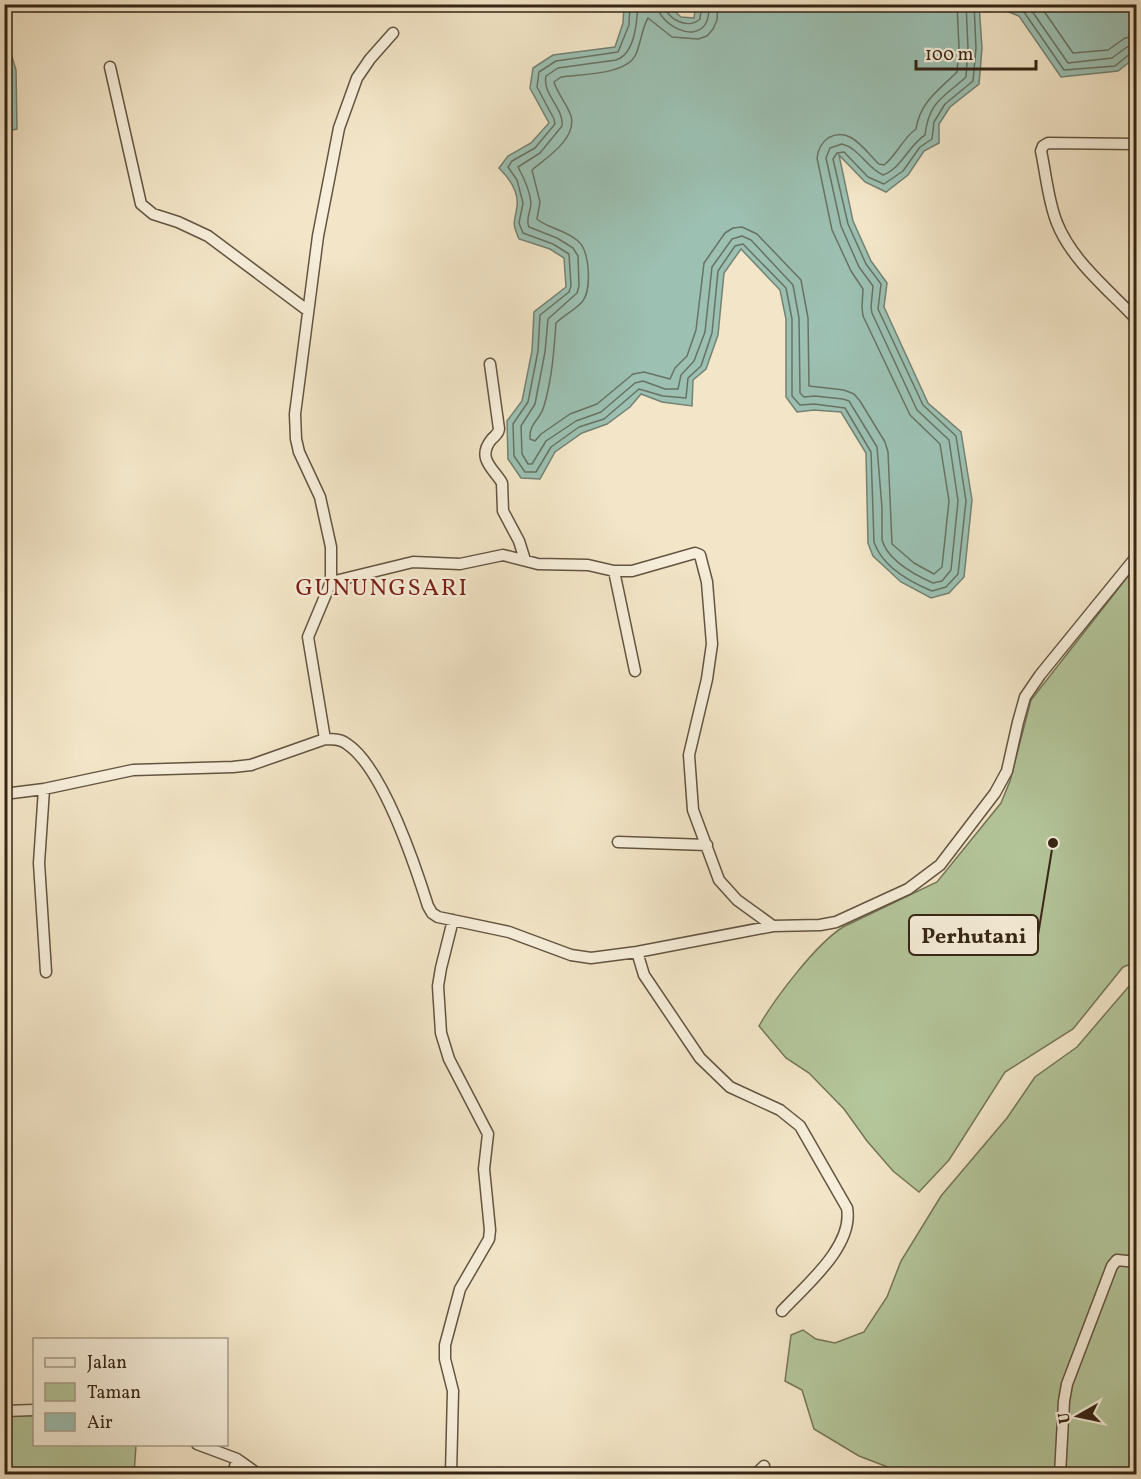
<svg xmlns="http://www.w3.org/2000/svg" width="1141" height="1479" font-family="Vollkorn,serif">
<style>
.green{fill:#b4c69b;stroke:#747558;stroke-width:1.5}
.water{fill:#9cc0b2;stroke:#738273;stroke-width:1.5}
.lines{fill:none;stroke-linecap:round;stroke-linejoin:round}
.shore{stroke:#687263;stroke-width:1.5}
.minor-casing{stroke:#645441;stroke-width:13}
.minor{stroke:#f7efdb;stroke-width:10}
.labels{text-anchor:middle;stroke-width:4.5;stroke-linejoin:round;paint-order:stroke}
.quarter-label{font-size:24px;letter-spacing:1.5px;fill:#7a1f14;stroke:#f7efdb}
.leader{fill:none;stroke:#352414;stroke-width:2}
.callout-dot{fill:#352414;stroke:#f7efdb;stroke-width:2}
.callout{fill:#f7efdb;stroke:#352414;stroke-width:2}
.callout-label{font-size:22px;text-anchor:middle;font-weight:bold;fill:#352414}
</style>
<rect width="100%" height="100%" fill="#f3e6c8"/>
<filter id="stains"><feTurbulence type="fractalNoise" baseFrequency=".00333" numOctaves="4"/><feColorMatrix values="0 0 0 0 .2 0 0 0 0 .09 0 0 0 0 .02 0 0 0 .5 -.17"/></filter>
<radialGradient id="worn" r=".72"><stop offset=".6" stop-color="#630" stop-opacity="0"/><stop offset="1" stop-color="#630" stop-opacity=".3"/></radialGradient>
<path class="green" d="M1136,566v396l-13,5 -50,62 -68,43 -56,88 -30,32 -26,-21 -26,-30 -23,-32 -35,-36 -23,-15 -27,-32c16,-28 57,-82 84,-99l94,-45 64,-79 9,-22 21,-81z
M1136,978v496h-230l-47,-18 -45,-27 -12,-39 -17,-9 6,-46 12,-5 13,9 19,4 29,-11 23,-35 14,-36 40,-65 66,-78 28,-41 42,-30z
M4,1412h30v32l102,1 -2,29h-129z"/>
<path class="water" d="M696,4l283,1 3,43 -3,36 -29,23 -11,17v19l-15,8 -16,24 -22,17 -21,-10 -26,-27 14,66 18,40 16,22 -3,24 44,96 33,29 11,68 -8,77 -15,16 -18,5 -30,-16 -28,-26 -5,-13 -2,-90 -25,-41 -27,-2 -17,2 -11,-15v-78l-6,-29 -39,-41 -17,24 -6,62 -12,34 -13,11 -1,26 -30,-4 -21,-8 -11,13 -23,17 -25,9 -27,19 -15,27 -19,-1 -13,-19 -1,-38 15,-20 10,-50 2,-39 32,-25 -2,-29 -14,-9 -31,-10c-8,-19 -4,-15 -2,-33 2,-15 -8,-28 -18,-38l9,-12 23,-13 18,-20 -19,-35 3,-20 20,-13 62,-8 8,-24 1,-18h44l13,12 13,1z
M991,5h145v52l-18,14 -57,6 -42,-61z
M5,34l11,36 1,59 -12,2z"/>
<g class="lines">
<path class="shore" d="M630,4l-1,21 -11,27 -62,9 -17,11 -2,15 17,32 1,5 -20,24 -23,13 -4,6 9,13 6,23 -4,20 4,10 30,11 16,10 2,32 -2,6 -29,23 -2,36 -10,51 -15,22 1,32 11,16h11l15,-25 28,-20 25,-8 35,-30 24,7 23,2 2,-20 13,-12 11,-33 6,-62 17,-25 8,-2 43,44 6,31v77l8,9 14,-1 31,4 26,44 3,90c8,24 36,40 58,49l14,-4 12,-13 8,-73 -10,-65 -33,-31 -45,-96 3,-25 -15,-20 -18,-40 -15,-65 4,-6 7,-1 24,25 16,7 19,-13 17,-24 12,-8 2,-17 11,-18 28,-23 3,-33 -2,-44
M638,4c-1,18 -3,50 -22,56l-58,8 -12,8c-4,19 18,31 16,50l-22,27 -22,14c6,11 12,23 13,36 0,9 -6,16 -2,24l28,11 16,10 5,8 1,30 -2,7 -29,26 -3,33 -10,52 -14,22 1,28 6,10h4l14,-23 30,-20 25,-9 34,-29 8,-2 22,8h13l3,-14 13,-14 11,-29 7,-65 20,-28 10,-3 9,4 42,45 6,33 1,75 4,4 11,-1 28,3 6,2 28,46 5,61v32c6,21 33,35 51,43l9,-2 9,-11 7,-69 -9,-61 -32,-30 -45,-97 -1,-6 2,-21 -14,-19 -18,-41 -15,-68 4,-10 12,-4c17,4 25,24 41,31 19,-7 25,-29 42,-40 4,-34 18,-37 41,-58l2,-29 -2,-44
M657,4c1,20 38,40 49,19 3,-5 3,-13 3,-19
M664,4c2,15 24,26 36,15l2,-15
M718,4l-1,16 -4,9 -6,7 -9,3 -26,-2 -24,-19c-6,10 -7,24 -12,36 -9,21 -54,20 -75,23l-7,5c3,11 13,22 17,34 6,23 -25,42 -39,54l8,32 -3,17c10,9 29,11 41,22 12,10 14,50 4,61 -7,8 -18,13 -26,21 -2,28 -4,56 -12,83 -4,15 -15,16 -14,33l5,2 6,-7 29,-20 27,-10 36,-30 11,-2 26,7 5,-11 12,-12 9,-26 8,-67 21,-30 8,-5 9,-1 15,7 44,46 7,38 1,68 35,4 10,4 6,7 25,41 3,10 4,92 22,19 20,11 8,-7 7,-66 -9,-57 -30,-29 -47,-99 -1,-9 1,-18 -12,-18 -19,-41 -15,-72c1,-8 4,-15 11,-20 22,-13 37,13 51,26l5,1c13,-10 18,-26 32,-36 4,-27 23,-39 41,-57l2,-24 -2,-44
M1007,4l17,8 40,58 51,-4 16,-13 5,-1
M1027,4l41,59 44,-5 15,-11 9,-2
M1039,4l34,49 35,-3 17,-12 11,-2
M4,54l6,17 1,50 -2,3 -5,1"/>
<defs>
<path id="minor" d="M110,67l31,137 12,10 25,8 30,14 99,74
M1136,144l-88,-1 -5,3 -2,5c5,23 7,50 16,72 15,38 52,67 79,96
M490,364l9,65c-1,6 -4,6 -8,11 -15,19 4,30 11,43l1,28 16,30 6,19
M614,571l21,100
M331,582l82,-20 47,2 43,-9 35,9 50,1 26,6h18l63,-18 5,2 7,27 5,62 -5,35 -18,76 4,55 26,70 18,20 36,26
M325,739l-17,-102 23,-55v-35l-11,-50 -21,-45 -3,-13 -1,-25 23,-178 21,-108 18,-50 13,-19 23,-26
M44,789l-5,74 7,109
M4,794l40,-5 89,-19 100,-3 18,-2 74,-26c8,0 16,0 22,5 36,24 68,121 81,162l4,7 6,4 71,15 62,23 20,3 46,-6 136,-26 47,-1 16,-3 72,-33 32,-24 55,-72 12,-22 11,-49 7,-25 15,-22 96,-118
M618,842l89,3
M637,952l7,23 56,83 30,29 50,23 20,16 47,82c7,38 -41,77 -65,103
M4,1411l30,-1
M197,1444l40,15 21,15
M233,1474l4,-15
M451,1474l2,-83 -8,-32v-14l15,-56 29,-50 1,-9 -6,-61 4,-35 -39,-75 -8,-26 -3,-47 3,-18 12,-48
M756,1474l8,-8
M1060,1474l4,-73 3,-17 45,-118 5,-6 19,2"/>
</defs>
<use href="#minor" class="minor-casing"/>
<use href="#minor" class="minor"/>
</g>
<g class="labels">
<g class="quarter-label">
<text x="382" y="595">GUNUNGSARI</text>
</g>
</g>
<path class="leader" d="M1053 843L1038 935"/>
<circle class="callout-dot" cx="1053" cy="843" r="6"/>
<rect class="callout" x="909" y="915" width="129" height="40" rx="6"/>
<g class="callout-label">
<text x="974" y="943">Perhutani</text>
</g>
<rect width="1141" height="1479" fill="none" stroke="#f3e6c8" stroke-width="24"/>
<rect x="6" y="6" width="1129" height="1467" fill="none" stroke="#352414" stroke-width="3"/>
<rect x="12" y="12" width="1117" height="1455" fill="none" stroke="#352414" stroke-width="1.5"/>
<rect x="33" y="1338" width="195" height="108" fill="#f7efdb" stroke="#a99e8b" stroke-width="1.5"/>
<rect x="45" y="1358" width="30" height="9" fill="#f7efdb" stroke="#a99e8b" stroke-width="1.5"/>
<text x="87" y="1368" font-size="18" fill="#352414">Jalan</text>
<rect x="45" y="1383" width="30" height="18" fill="#b4c69b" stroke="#a99e8b" stroke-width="1.5"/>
<text x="87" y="1398" font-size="18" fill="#352414">Taman</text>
<rect x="45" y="1413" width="30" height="18" fill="#9cc0b2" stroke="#a99e8b" stroke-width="1.5"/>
<text x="87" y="1428" font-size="18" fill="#352414">Air</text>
<g transform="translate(1078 1416) rotate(261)" stroke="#f7efdb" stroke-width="4.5" paint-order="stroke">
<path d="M0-4.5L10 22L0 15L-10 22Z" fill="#352414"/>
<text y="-9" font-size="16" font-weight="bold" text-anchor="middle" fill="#352414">U</text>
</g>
<path d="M916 60v9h120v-9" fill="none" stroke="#352414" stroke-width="3"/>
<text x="925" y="60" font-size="18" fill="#352414" stroke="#f7efdb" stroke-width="4.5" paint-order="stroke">100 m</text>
<rect width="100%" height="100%" filter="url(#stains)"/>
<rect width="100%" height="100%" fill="url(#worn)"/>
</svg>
